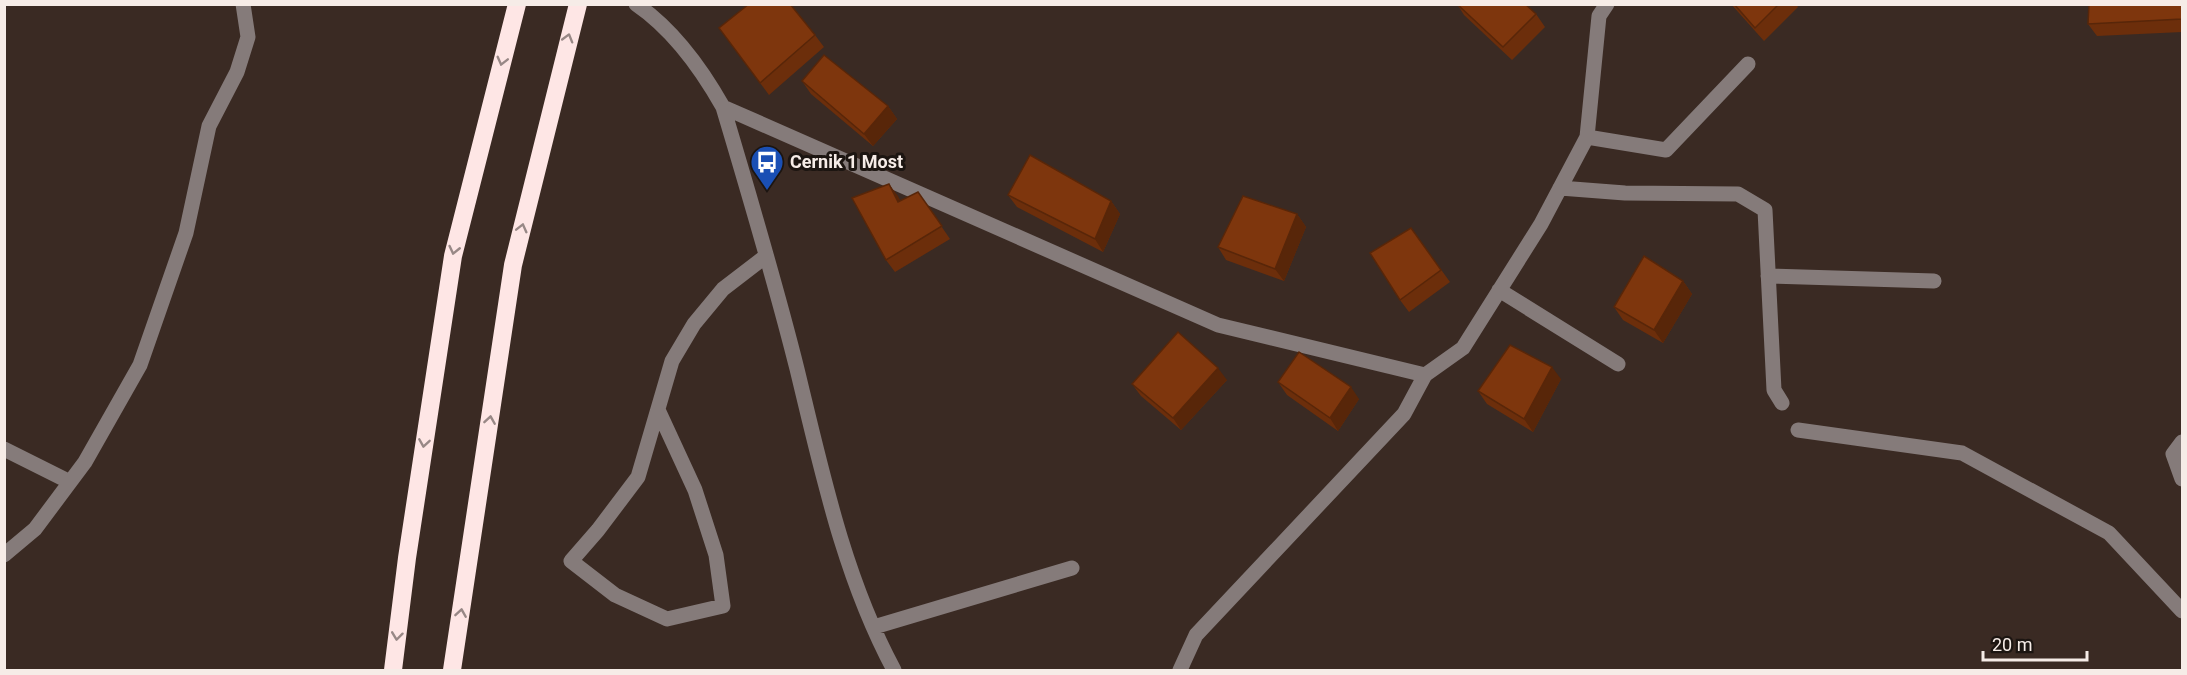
<svg xmlns="http://www.w3.org/2000/svg" width="2187" height="675" font-family="Roboto,sans-serif">
<style>
.lines{fill:none;stroke-linecap:round;stroke-linejoin:round}
.minor{stroke:#857b7a;stroke-width:15}
.highway{stroke:#fee6e5;stroke-width:18}
.wall{fill:#6c2e0b}
.shaded-wall{fill:#582609}
.building{fill:#7e360d;stroke:#582609;stroke-width:1.5}
.oneway{stroke:#988886}
.labels{text-anchor:middle;stroke-width:6;stroke-linejoin:round;paint-order:stroke}
.poi-label{font-size:18px;font-weight:bold;fill:#f6ece7;stroke:#1c1511;text-anchor:start}
</style>
<rect width="100%" height="100%" fill="#3a2a23"/>
<g class="lines">
<path class="minor" d="M636,4c38,26 65,64 87,103 26,87 52,174 74,262 25,103 47,208 97,301
M723,107l495,218 207,50 38,-27 78,-124 46,-87 12,-121 8,-12
M1587,137l79,13 82,-86
M1560,188l65,5 113,1 27,16 9,180 8,13
M1768,276l166,5
M1499,290l119,74
M659,412l36,78 21,65 7,51 -56,13 -52,-24 -44,-34 27,-31 40,-53 34,-116 22,-37 29,-35 43,-33
M1798,430l164,23 147,80 73,78
M2182,442l-9,12 9,25
M4,449l66,33
M4,555l31,-26 50,-67 55,-97 46,-132 23,-107 28,-54 11,-35 -5,-33
M874,627l198,-59
M1180,670l16,-35 208,-221 21,-39"/>
<path class="highway" d="M393,670l14,-112 46,-302 64,-252
M452,670l61,-405 65,-261"/>
</g>
<path class="wall" d="M1457,4l79,10 9,13 -33,33 -48,-45z
M1731,4h65l2,3 -34,34z
M2182,4v28l-85,4 -9,-12z
M719,28l96,7 9,12 -55,48z
M802,81l86,25 9,13 -24,27 -62,-52z
M889,184l11,17 18,-9 32,47 -55,33 -9,-12z
M1008,195l103,6 9,13 -17,38 -86,-45z
M1297,214l9,13 -22,54 -58,-21 -8,-13z
M1411,228l39,54 -41,30 -9,-12z
M1683,281l9,13 -29,49 -40,-23 -9,-13z
M1561,379l-28,53 -46,-28 -9,-13z
M1227,380l-46,50 -40,-34 -9,-12z
M1278,382l81,17 -21,32 -51,-36z"/>
<path class="shaded-wall" d="M888,106l9,13 -24,27 -9,-12z
M889,184l9,12 9,18 -9,-12z
M1111,201l9,13 -17,38 -8,-13z
M1297,214l9,13 -22,54 -9,-12z
M1683,281l9,13 -29,49 -9,-13z
M1552,367l9,12 -28,53 -9,-13z
M1218,368l9,12 -46,50 -8,-12z
M1351,387l8,12 -21,32 -8,-13z"/>
<path class="building" d="M749,4h41l25,31 -55,48 -41,-55z
M1457,4h68l11,10 -33,33z
M1734,4h45l-24,24z
M2089,4h93v15l-94,5z
M824,55l64,51 -24,28 -62,-53z
M1030,155l81,46 -16,38 -87,-44z
M889,184l9,18 20,-10 24,34 -56,34 -34,-62z
M1243,196l54,18 -22,55 -57,-22z
M1411,228l30,42 -41,30 -30,-47z
M1644,256l39,25 -29,49 -40,-23z
M1178,332l40,36 -45,50 -41,-34z
M1510,345l42,22 -28,52 -46,-28z
M1299,352l52,35 -21,31 -52,-36z"/>
<defs><path id="oneway-chevron" d="M-2-3.5L2.5 0L-2 3.5" fill="none" stroke-width="1.6" stroke-linecap="round" stroke-linejoin="round" transform="scale(1.5)"/></defs>
<g class="oneway">
<use href="#oneway-chevron" transform="translate(568 38) rotate(-74)"/>
<use href="#oneway-chevron" transform="translate(502 61) rotate(104)"/>
<use href="#oneway-chevron" transform="translate(522 228) rotate(-76)"/>
<use href="#oneway-chevron" transform="translate(454 250) rotate(103)"/>
<use href="#oneway-chevron" transform="translate(490 420) rotate(-81)"/>
<use href="#oneway-chevron" transform="translate(424 443) rotate(99)"/>
<use href="#oneway-chevron" transform="translate(461 613) rotate(-81)"/>
<use href="#oneway-chevron" transform="translate(397 636) rotate(97)"/>
</g>
<defs>
<symbol id="bus-pin" viewBox="-11 -11 22 30"><path d="M0 17L-7.5 6A9.5 9.5 0 1 1 7.5 6Z" fill="#1a4fb4" stroke="#1c1511"/><path d="M-5-6H5V4H4V6H2V4H-2V6H-4V4H-5ZM-3.5-4V0h7V-4ZM-3.5 1.2v1.5H-2V1.2ZM2 1.2v1.5H3.5V1.2Z" fill="#fff"/></symbol>
</defs>
<g fill-rule="evenodd">
<use href="#bus-pin" x="748" y="143" width="38" height="52"/>
</g>
<g class="labels">
<g class="poi-label">
<text x="790" y="168">Cernik 1 Most</text>
</g>
</g>
<rect width="2187" height="675" fill="none" stroke="#f6ece7" stroke-width="12"/>
<path d="M1983 651v9h104v-9" fill="none" stroke="#f6ece7" stroke-width="3"/>
<text x="1992" y="651" font-size="18" fill="#f6ece7" stroke="#1c1511" stroke-width="4.5" paint-order="stroke">20 m</text>
</svg>
